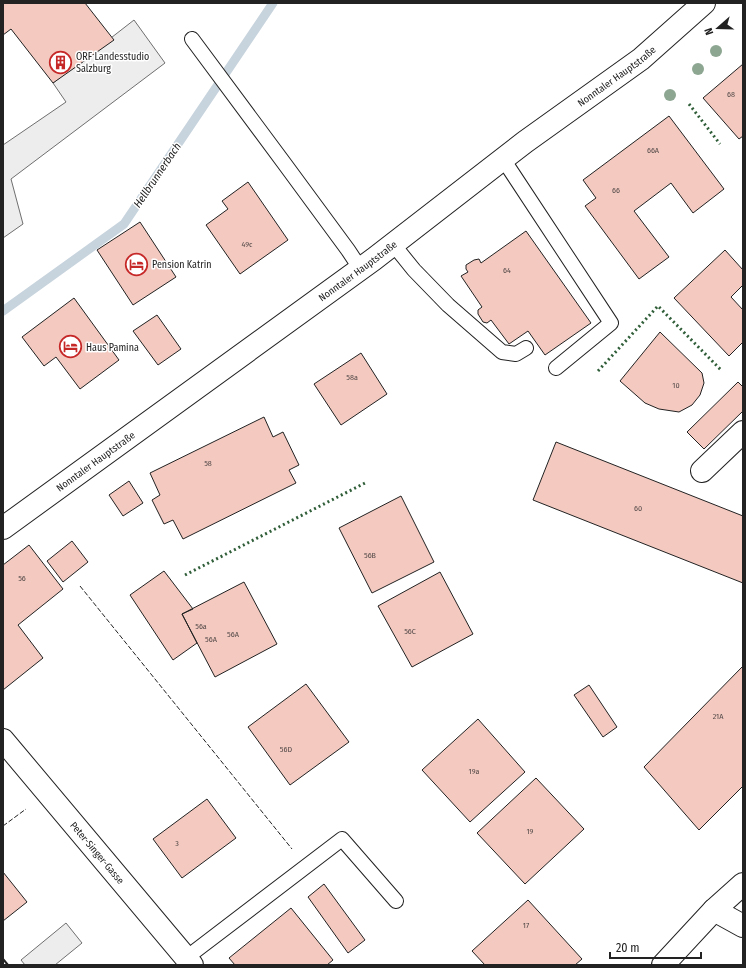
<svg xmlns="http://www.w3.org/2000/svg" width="746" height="968" font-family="'Fira Sans Condensed',sans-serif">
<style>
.parking{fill:#ededed;stroke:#6f6f6f}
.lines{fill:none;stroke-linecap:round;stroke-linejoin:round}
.stream{stroke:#c7d3dd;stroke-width:9}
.building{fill:#f3c9c0;stroke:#222}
.service-casing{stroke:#222;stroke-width:16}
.minor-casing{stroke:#222;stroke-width:24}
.tertiary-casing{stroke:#222;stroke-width:24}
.secondary-casing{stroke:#222;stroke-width:24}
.service{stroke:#fff;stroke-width:14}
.minor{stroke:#fff;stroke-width:22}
.tertiary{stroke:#fff;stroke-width:22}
.secondary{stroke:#fff;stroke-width:22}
.hedge{stroke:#2f5e38;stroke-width:3;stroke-dasharray:2 3;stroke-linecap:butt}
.fence{stroke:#222;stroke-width:1;stroke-dasharray:5 2;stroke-linecap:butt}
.wall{stroke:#222;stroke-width:2}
.tree{fill:#8da692}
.labels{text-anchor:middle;stroke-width:3;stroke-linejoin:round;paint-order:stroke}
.number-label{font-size:8px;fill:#564c4a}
.poi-label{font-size:10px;fill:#222;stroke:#fff;text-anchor:start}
.street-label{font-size:10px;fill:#222;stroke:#fff}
.water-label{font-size:11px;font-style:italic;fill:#222;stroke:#fff}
</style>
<rect width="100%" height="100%" fill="#fff"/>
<path class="parking" d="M134,20l31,43 -154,116 12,45 -20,14v-93l63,-43 -13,-19z
M66,923l16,20 -27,22h-30l-4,-5z"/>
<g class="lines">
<path class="stream" d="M3,311l121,-87 149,-221"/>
</g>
<path class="building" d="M3,3h82l29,37 -61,43 -42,-54 -8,6z
M743,64v72l-4,3 -36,-41z
M669,116l55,73 -31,24 -22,-30 -37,28 35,46 -30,22 -54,-73 11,-8 -13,-18z
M248,182l40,58 -48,34 -34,-49 22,-16 -6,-8z
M140,222l36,55 -43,28 -36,-55z
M526,231l65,92 -46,32 -17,-24 -19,13 -18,-24 -4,3 -4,-1 -5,-8v-4l4,-3 -21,-31 7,-4 -2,-3v-4l8,-5 5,-1 2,4z
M725,250l18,20v15l-12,12 12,13v32l-14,14 -55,-58z
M74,298l45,62 -39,29 -24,-32 -12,9 -22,-29z
M157,315l24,34 -23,16 -25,-34z
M660,332l42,41 2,10 -4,12 -8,10 -13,7 -20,-3 -14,-6 -25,-22z
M361,353l26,41 -46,31 -27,-41z
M738,382l5,5v24l-39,38 -17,-17z
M264,417l9,20 10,-5 16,33 -10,5 7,13 -113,56 -10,-19 -9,4 -12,-24 8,-5 -10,-22z
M556,442l187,74v67l-210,-83z
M129,481l14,22 -20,13 -14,-21z
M401,496l33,66 -62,31 -33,-65z
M72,541l16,21 -25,20 -16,-21z
M29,545l34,44 -45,36 25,33 -40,32v-125z
M164,571l29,38 -11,5 15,29 -24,17 -43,-65z
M440,572l33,62 -61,33 -34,-61z
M244,582l33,62 -62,33 -33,-63z
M743,666v120l-44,44 -55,-63z
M306,684l43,58 -59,43 -42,-58z
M589,685l28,42 -14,10 -29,-42z
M478,719l47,53 -55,50 -48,-52z
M536,778l48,51 -59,55 -48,-51z
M207,799l29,39 -54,40 -29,-39z
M3,872l24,30 -24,19z
M324,884l41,56 -17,13 -40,-56z
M528,900l54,59 -7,6h-90l-13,-14z
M291,908l42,52 -6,5h-92l-6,-7z"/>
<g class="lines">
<defs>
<path id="service" d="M192,39l92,124 64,87 12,18
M503,159l108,164 -55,45
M393,244l21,26 34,35 54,47 14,2 10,-6
M186,958l156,-119 54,62"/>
<g id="minor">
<path d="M702,471l41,-39"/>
<path id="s1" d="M3,740l189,225"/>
<path d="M714,910l29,16"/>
</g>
<path id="tertiary" d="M663,965l51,-55 29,-26"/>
<g id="secondary">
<path id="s2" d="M3,528l371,-269 151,-117 116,-83 63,-56"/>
</g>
</defs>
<use href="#service" class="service-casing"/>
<use href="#minor" class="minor-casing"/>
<use href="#tertiary" class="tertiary-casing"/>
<use href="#secondary" class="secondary-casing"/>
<use href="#service" class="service"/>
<use href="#minor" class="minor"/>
<use href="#tertiary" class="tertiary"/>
<use href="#secondary" class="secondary"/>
<path class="hedge" d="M689,104l31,40
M598,371l60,-65 63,64
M185,575l180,-92"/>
<path class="fence" d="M80,586l212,263
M3,826l23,-17"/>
<path class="wall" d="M3,959l5,6"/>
</g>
<g class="tree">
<circle cx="716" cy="51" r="6"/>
<circle cx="698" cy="69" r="6"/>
<circle cx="670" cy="95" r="6"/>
</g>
<defs>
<symbol id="building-ring" viewBox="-11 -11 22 22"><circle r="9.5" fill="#fff" stroke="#c62828" stroke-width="1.5"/><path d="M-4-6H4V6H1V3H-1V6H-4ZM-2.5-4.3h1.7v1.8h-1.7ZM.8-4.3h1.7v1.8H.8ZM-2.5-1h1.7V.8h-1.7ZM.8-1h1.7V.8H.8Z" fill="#c62828"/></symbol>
<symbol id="hotel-ring" viewBox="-11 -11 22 22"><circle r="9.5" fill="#fff" stroke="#c62828" stroke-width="1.5"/><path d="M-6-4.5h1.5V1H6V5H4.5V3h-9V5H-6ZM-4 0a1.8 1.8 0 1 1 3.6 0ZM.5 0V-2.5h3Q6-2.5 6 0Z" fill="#c62828"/></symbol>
</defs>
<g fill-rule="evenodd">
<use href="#building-ring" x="48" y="50" width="25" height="25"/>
<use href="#hotel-ring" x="124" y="252" width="25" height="25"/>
<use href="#hotel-ring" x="58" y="334" width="25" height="25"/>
</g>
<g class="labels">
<g class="number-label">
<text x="731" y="97">68</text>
<text x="653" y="153">66A</text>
<text x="616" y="193">66</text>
<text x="247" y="247">49c</text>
<text x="507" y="273">64</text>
<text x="352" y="380">58a</text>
<text x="676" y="388">10</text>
<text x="208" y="466">58</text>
<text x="638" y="511">60</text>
<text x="370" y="558">56B</text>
<text x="22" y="581">56</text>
<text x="201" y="629">56a</text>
<text x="410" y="634">56C</text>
<text x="233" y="637">56A</text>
<text x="211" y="642">56A</text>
<text x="718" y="719">21A</text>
<text x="286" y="752">56D</text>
<text x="474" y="774">19a</text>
<text x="530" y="834">19</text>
<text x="177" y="846">3</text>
<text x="526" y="928">17</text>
</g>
<g class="poi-label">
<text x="76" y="60">ORF Landesstudio<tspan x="76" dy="12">Salzburg</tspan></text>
<text x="152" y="268">Pension Katrin</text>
<text x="86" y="351">Haus Pamina</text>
</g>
<g class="street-label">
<text dy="4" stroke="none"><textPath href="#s2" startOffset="762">Nonntaler Hauptstraße</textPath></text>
<text dy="4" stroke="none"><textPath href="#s2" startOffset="438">Nonntaler Hauptstraße</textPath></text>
<text dy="4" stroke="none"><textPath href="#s2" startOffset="114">Nonntaler Hauptstraße</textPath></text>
<text dy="4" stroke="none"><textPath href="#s1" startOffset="147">Peter-Singer-Gasse</textPath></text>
</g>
<g class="water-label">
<text transform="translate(157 175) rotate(-56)" y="4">Hellbrunnerbach</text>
</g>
</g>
<rect width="746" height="968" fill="none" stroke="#222222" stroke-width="8"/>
<g transform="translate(718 28) rotate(250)" stroke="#ffffff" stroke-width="3" paint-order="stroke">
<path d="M0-3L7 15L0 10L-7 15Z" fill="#222222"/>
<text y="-6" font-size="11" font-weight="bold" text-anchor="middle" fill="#222222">N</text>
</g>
<path d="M610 952v6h91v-6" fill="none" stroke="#222222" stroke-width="2"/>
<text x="616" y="952" font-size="12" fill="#222222" stroke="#ffffff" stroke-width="3" paint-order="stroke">20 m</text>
</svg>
